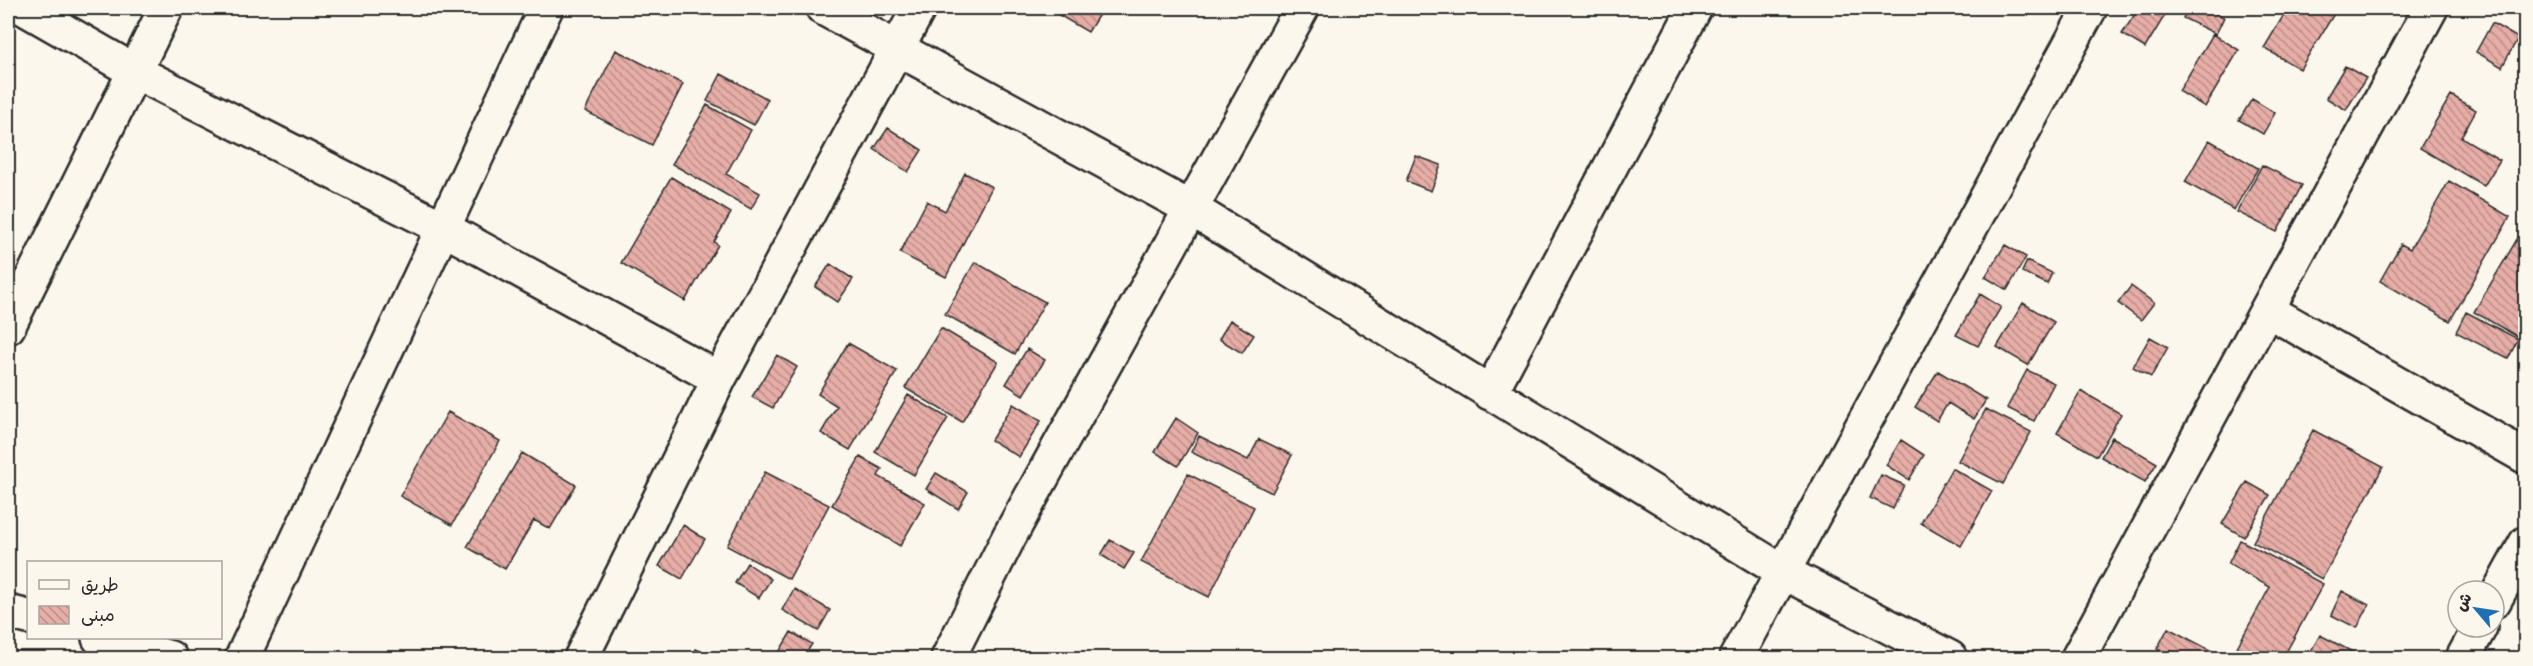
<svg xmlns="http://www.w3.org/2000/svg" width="2533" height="666" font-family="Kalam,'Playpen Sans Arabic',sans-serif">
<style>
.building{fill:url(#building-back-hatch);stroke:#2b2b2b;stroke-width:1.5}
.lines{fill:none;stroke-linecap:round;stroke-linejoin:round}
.street-casing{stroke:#2b2b2b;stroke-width:38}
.street{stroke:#fbf7ec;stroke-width:33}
</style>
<defs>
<pattern id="building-back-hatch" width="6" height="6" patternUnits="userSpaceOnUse" patternTransform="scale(1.5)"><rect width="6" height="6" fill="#e7ada7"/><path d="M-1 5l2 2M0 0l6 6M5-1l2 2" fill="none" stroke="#bb8d88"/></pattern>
</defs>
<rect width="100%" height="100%" fill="#fbf7ec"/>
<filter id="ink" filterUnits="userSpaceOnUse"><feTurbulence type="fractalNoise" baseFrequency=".0167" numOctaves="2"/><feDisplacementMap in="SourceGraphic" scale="12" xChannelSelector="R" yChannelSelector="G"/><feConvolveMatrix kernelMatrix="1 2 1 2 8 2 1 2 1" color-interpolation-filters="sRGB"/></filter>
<g filter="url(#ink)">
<path class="building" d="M1047,8h56l-15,24z
M2139,8h25l4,2 -23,38 -23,-14z
M2188,8h17l19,9 -8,17 -33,-16z
M2288,8l49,1 -37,60 -36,-21z
M2492,23l26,15 -16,29 -26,-15z
M2213,34l26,16 -34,57 -26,-16z
M616,50l67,34 -31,61 -67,-34z
M2345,66l21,12 -20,32 -20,-12z
M721,74l47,25 -14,26 -47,-24z
M2451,95l25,15 -15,27 39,23 -16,26 -64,-38z
M2252,99l23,14 -12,21 -24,-14z
M707,105l44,25 -25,44 34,19 -9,16 -79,-45z
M888,128l34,22 -14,22 -34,-23z
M2209,140l49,28 -24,42 -49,-28z
M1416,156l25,9 -10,26 -25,-10z
M2262,165l40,20 -25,47 -40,-20z
M965,173l27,14 -46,90 -46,-24 27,-52 18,10z
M671,177l60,36 -17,29 4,3 -33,56 -64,-38z
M2449,181l61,36 -60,104 -70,-40 21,-37 9,5z
M2526,224v105l-6,9 -46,-26z
M2005,245l21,12 -19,33 -22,-13z
M2027,261l25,12 -5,11 -25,-12z
M975,262l70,40 -30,52 -70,-40z
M830,264l23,15 -15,23 -23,-15z
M2131,286l23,17 -13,17 -23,-17z
M1980,294l21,13 -23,39 -22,-11z
M2023,303l31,19 -26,43 -31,-18z
M2466,312l52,27 -10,20 -52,-27z
M1230,320l24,15 -12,18 -23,-14z
M941,328l57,34 -36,60 -57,-34z
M2150,337l18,10 -17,30 -18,-10z
M848,343l49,28 -47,79 -29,-17 16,-27 -19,-12z
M1027,349l18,11 -22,35 -17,-11z
M777,355l20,12 -24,41 -21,-11z
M2027,370l27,13 -20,38 -27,-13z
M1938,371l48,29 -12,19 -26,-16 -11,18 -22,-14z
M2081,391l40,23 -24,42 -40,-23z
M908,395l40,23 -34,57 -39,-23z
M1013,404l28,17 -22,36 -28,-17z
M1986,409l45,23 -28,52 -45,-23z
M448,412l52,29 -48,84 -52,-29z
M1176,418l22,15 -20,33 -23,-14z
M2313,430l70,37 -61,112 -69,-37z
M1199,436l49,24 11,-21 33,16 -20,38 -81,-41z
M2112,437l45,26 -12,19 -44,-25z
M1901,440l23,15 -15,25 -23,-15z
M522,453l54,32 -26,44 -16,-9 -29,49 -38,-22z
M860,457l22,12 -4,7 47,27 -25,43 -68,-41z
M1952,468l40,23 -31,55 -40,-23z
M765,472l64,33 -40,74 -62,-33z
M936,473l32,19 -10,17 -32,-20z
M1188,474l66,33 -45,90 -68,-35z
M1881,475l23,10 -11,24 -23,-11z
M2247,482l23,13 -26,42 -22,-13z
M683,525l22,14 -23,40 -23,-13z
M1110,540l24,13 -10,16 -23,-14z
M2240,540l83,44 -40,74h-52l39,-71 -42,-23z
M747,563l24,16 -12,19 -24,-15z
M794,589l36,21 -12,21 -36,-21z
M2342,591l27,14 -12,23 -26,-13z
M2168,628l57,30h-51l-17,-9z
M791,632l21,12 -9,14h-17l-8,-4z
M2320,635l44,23h-57z
M696,649l19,9h-23z"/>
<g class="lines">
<defs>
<path id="street" d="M24,8l110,63 307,156 278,152
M823,8l367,200 593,364 167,86
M2267,310l259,147
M8,327l158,-319
M1490,393l205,-385
M2494,601l32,-58
M8,612l20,5
M99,638l71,20
M242,658l304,-650
M581,658l138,-279 200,-371
M948,658l61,-121 293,-529
M1736,658l354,-650
M2078,658l353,-650
M2463,658l17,-31"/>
</defs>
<use href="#street" class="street-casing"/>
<use href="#street" class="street"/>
</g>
</g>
<rect width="2533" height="666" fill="none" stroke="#fbf7ec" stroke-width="30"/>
<rect x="15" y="15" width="2503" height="636" fill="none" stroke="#2b2b2b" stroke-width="2" filter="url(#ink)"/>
<rect x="27" y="561" width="195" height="78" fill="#fbf7ec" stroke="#a8a59f" stroke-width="1.5"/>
<rect x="39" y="580" width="30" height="9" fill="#fbf7ec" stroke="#a8a59f" stroke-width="1.5"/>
<text x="81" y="591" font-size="18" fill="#2b2b2b">طريق</text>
<rect x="39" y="606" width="30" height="18" fill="url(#building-back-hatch)" stroke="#a8a59f" stroke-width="1.5"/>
<text x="81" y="621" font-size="18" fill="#2b2b2b">مبنى</text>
<g transform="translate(2476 609) rotate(299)"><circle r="28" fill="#fbf7ec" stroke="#a8a59f" stroke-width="1.5"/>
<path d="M0-4.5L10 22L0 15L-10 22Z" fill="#1f6fb2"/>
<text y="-9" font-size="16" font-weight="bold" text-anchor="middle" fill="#2b2b2b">ش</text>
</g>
</svg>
